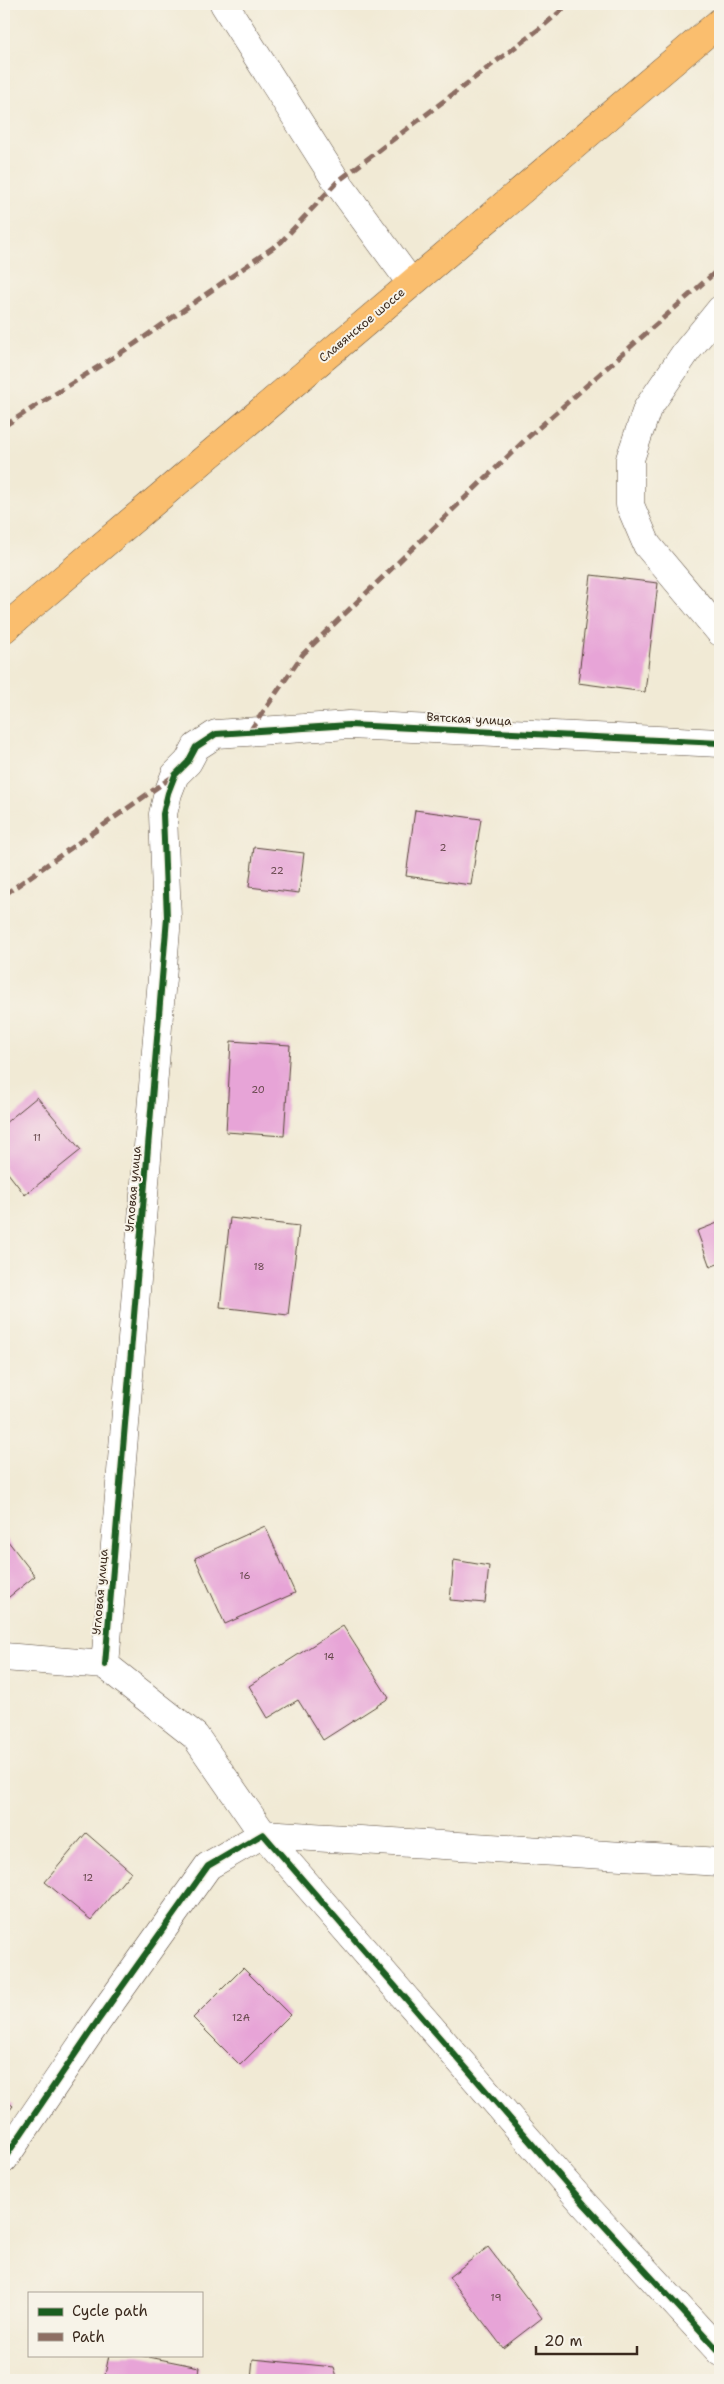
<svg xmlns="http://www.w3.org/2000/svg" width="724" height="2384" font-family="'Shantell Sans',sans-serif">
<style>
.building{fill:#e7a4d7}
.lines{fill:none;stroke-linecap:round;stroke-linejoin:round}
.minor-casing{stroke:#564739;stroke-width:29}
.major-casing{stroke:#564739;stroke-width:29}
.minor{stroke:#fff;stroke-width:28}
.major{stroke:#fabe6e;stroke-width:28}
.quiet{stroke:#8d6e63;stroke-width:5;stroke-dasharray:10 5;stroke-linecap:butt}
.cycleway-casing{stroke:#f7f3e8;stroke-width:9}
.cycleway{stroke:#1b5e20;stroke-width:6}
.labels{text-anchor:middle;stroke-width:4;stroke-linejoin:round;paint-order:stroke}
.number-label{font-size:10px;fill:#66484c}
.street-label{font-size:12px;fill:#3b2a1e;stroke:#f7f3e8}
</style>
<rect width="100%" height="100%" fill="#f7f3e8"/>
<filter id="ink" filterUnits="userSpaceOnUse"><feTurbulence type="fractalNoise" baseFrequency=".02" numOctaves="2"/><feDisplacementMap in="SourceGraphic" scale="10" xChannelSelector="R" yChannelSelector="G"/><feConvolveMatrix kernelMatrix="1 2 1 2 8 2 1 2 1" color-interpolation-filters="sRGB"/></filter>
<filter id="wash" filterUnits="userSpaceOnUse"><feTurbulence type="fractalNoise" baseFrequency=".0096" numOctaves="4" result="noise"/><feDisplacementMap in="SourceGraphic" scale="20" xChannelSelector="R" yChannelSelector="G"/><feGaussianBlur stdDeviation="1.12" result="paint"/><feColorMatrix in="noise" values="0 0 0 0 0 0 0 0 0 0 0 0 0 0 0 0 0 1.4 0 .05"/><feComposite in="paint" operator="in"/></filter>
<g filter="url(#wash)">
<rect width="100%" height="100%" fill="#f1ead5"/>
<g id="blocks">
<path class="building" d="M591,575l67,8 -13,109 -67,-9z
M415,810l66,9 -10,66 -65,-9z
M254,847l50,6 -5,40 -50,-6z
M231,1041l59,4 -6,91 -58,-4z
M37,1097l44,53 -56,45 -21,-27v-44z
M230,1218l69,8 -11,89 -68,-8z
M720,1222v41l-10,4 -13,-36z
M265,1526l30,67 -70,31 -30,-66z
M4,1536l31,40 -31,25z
M454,1560l35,6 -4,37 -35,-3z
M343,1626l46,72 -66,42 -25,-40 -30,18 -19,-32z
M86,1833l45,39 -40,48 -46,-38z
M243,1968l47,47 -50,50 -47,-47z
M4,2099l9,7 -9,11z
M488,2247l54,71 -39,30 -54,-71z
M109,2355h30l60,12 -2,13h-93z
M253,2359l81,8 4,13h-87z"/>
</g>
</g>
<g filter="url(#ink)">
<use href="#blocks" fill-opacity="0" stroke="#564739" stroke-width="1"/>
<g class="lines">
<defs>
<path id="minor" d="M224,4l113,178 74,101
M720,310l-34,42 -39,57 -17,50v46l17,40 73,87
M4,1657l101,8 90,71 68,98 457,28
M105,1665l62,-747 -4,-104 5,-21 7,-18 13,-13 8,-15 20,-13 133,-9 371,18
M4,2159l93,-137 111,-156 55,-32 322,371 135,147"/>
<path id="major" d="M4,629l716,-607"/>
</defs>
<use href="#minor" class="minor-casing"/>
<use href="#major" class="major-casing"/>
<use href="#minor" class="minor"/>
<use href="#major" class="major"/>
<path class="quiet" d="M4,426l129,-81 148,-103 56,-60 206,-156 26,-22
M250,731l53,-77 223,-215 194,-171
M4,895l168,-118"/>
<defs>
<path id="cycleway" d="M105,1665l62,-747 -4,-104 5,-21 7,-18 13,-13 8,-15 20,-13 133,-9 371,18
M4,2159l93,-137 111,-156 55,-32 322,371 135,147"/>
</defs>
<use href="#cycleway" class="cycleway-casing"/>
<use href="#cycleway" class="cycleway"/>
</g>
</g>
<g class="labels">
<g class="number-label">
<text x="443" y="851">2</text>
<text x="277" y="874">22</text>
<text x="258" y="1093">20</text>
<text x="37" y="1141">11</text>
<text x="259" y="1270">18</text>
<text x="245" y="1579">16</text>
<text x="329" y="1660">14</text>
<text x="88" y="1881">12</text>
<text x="241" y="2021">12А</text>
<text x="496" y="2301">19</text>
</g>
<g class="street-label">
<text transform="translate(362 325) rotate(-40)" y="4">Славянское шоссе</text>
<text transform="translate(469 719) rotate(3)" y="4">Вятская улица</text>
<text transform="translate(133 1189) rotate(-85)" y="4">Угловая улица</text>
<text transform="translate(100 1592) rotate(-85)" y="4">Угловая улица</text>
</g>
</g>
<rect width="724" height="2384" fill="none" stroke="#f7f3e8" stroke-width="20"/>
<rect x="28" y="2292" width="175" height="65" fill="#f7f3e8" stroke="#aca397"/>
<rect x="38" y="2308" width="25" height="8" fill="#1b5e20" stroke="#aca397"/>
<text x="72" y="2316" font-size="15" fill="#3b2a1e">Cycle path</text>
<rect x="38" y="2333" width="25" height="8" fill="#8d6e63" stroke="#aca397"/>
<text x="72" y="2342" font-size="15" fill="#3b2a1e">Path</text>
<path d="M536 2346v8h101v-8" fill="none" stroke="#3b2a1e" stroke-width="2.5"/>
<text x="544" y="2346" font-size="15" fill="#3b2a1e" stroke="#f7f3e8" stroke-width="4" paint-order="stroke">20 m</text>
</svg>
